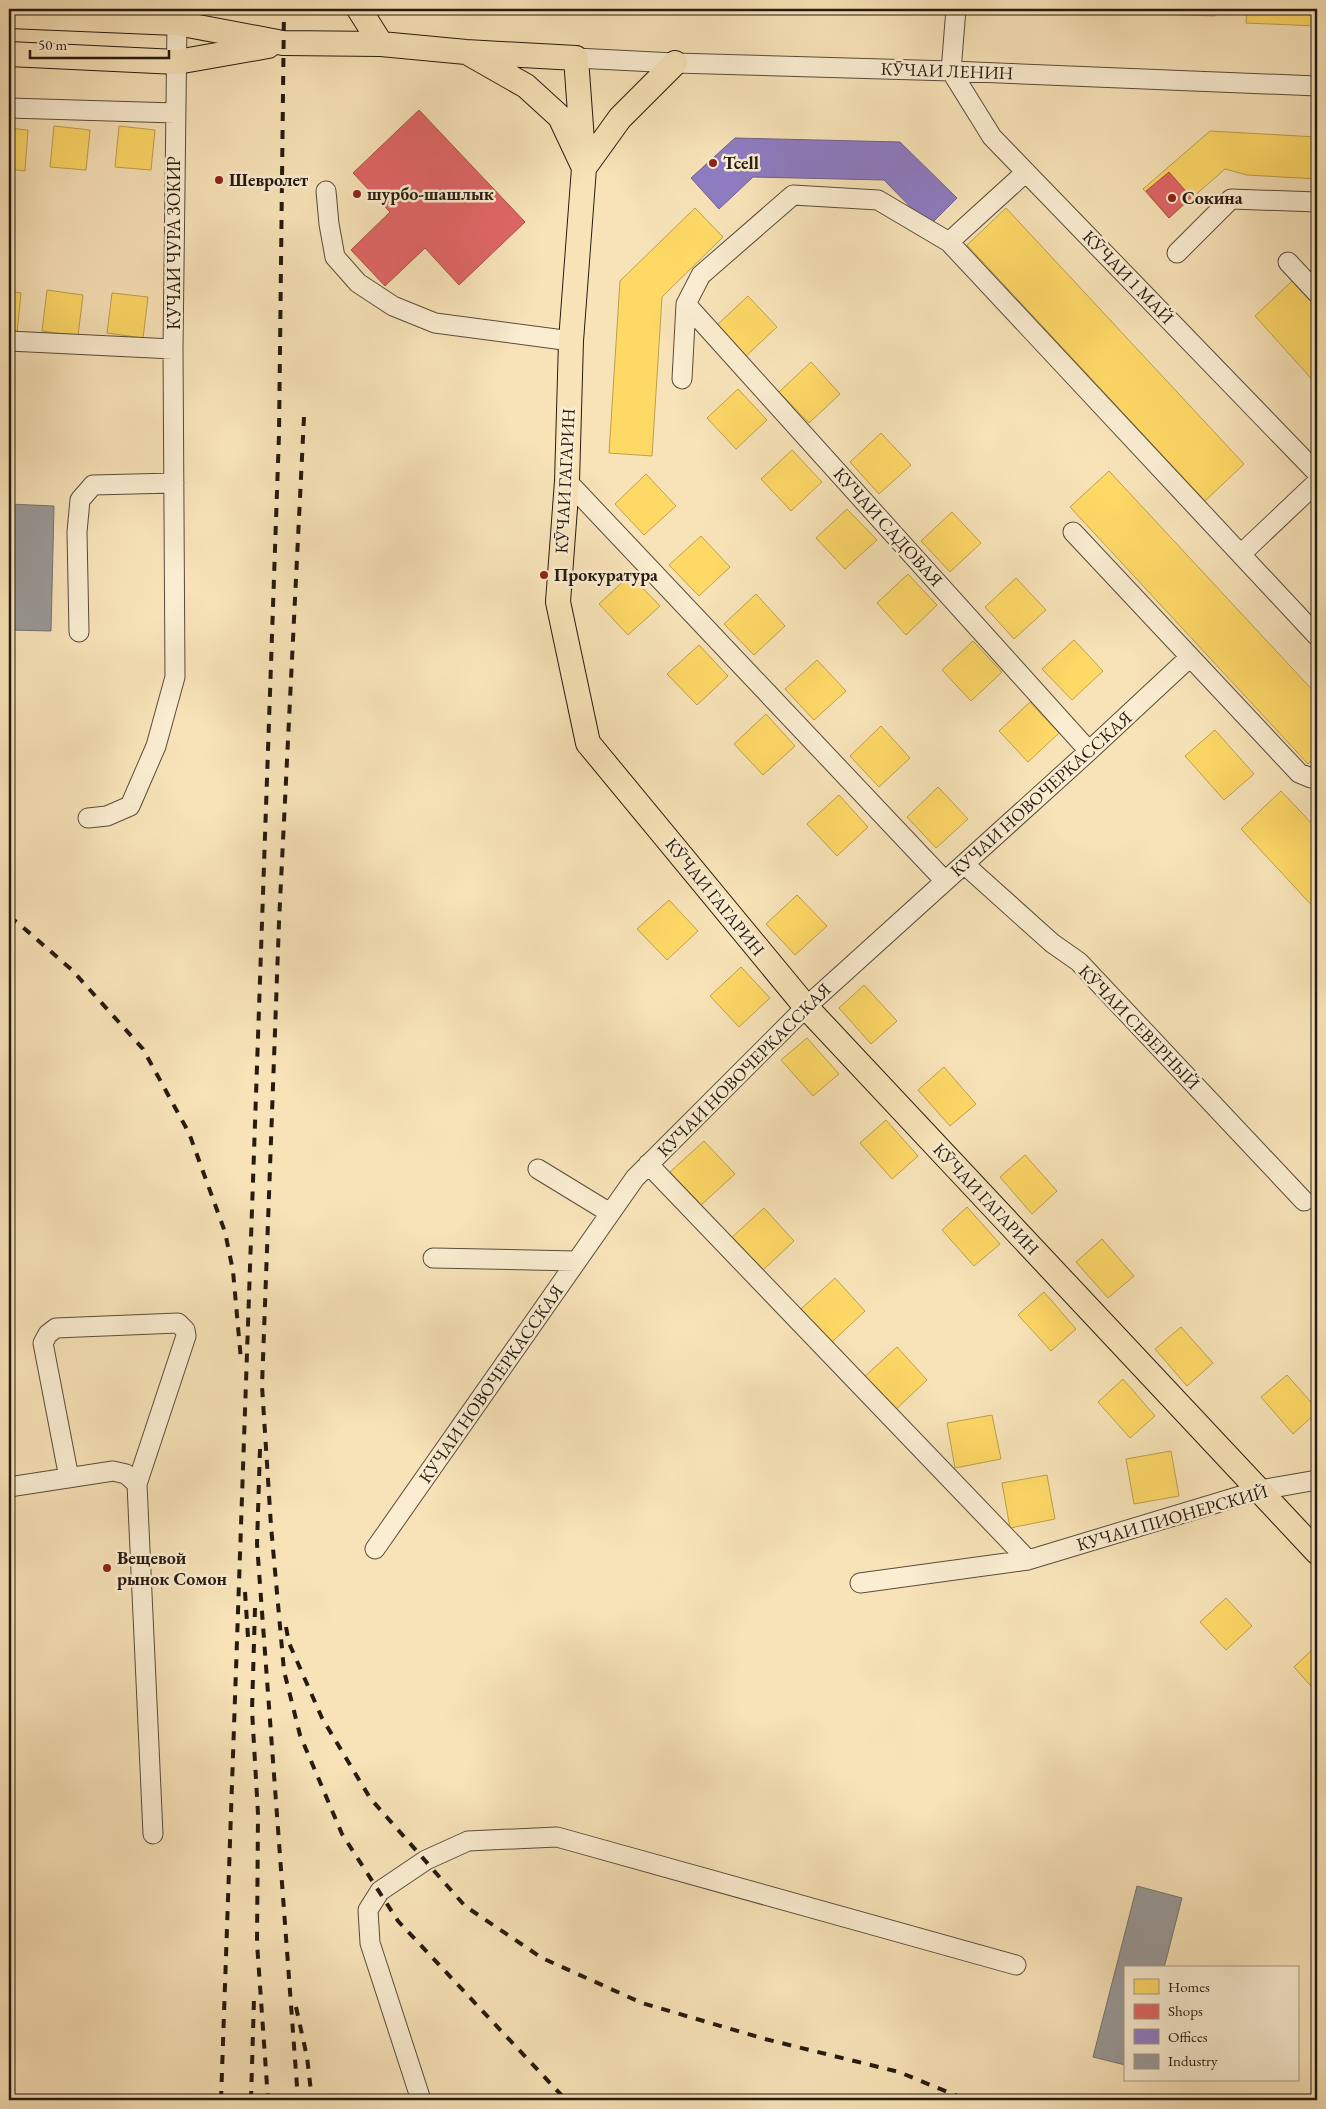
<svg xmlns="http://www.w3.org/2000/svg" width="1326" height="2109" font-family="'EB Garamond',serif">
<style>
.homes{fill:#ffd966;stroke:#bea04c}
.shops{fill:#e06666;stroke:#a84f4c}
.offices{fill:#8e7cc3;stroke:#6f5f8e}
.industry{fill:#999;stroke:#767370}
.lines{fill:none;stroke-linecap:round;stroke-linejoin:round}
.minor-casing{stroke:#5a4c3b;stroke-width:21}
.major-casing{stroke:#261a11;stroke-width:26}
.minor{stroke:#faedd1;stroke-width:19}
.major{stroke:#f8e3b8;stroke-width:24}
.rail{stroke:#261a11;stroke-width:4;stroke-dasharray:9 9;stroke-linecap:butt}
.poi-dot{fill:#8f2418;stroke:#faedd1;stroke-width:2}
.labels{text-anchor:middle;stroke-width:5;stroke-linejoin:round;paint-order:stroke}
.street-label{font-size:18px;fill:#261a11;stroke:#faedd1}
.poi-label{font-size:18px;font-weight:bold;fill:#261a11;stroke:#faedd1;text-anchor:start}
</style>
<rect width="100%" height="100%" fill="#f8e3b8"/>
<filter id="stains"><feTurbulence type="fractalNoise" baseFrequency=".004" numOctaves="4"/><feColorMatrix values="0 0 0 0 .2 0 0 0 0 .09 0 0 0 0 .02 0 0 0 .5 -.17"/></filter>
<radialGradient id="worn" r=".72"><stop offset=".6" stop-color="#630" stop-opacity="0"/><stop offset="1" stop-color="#630" stop-opacity=".3"/></radialGradient>
<path class="homes" d="M815,9h105v4z
M1134,9h81v7l-82,-3z
M1247,9h70v17l-71,-3z
M54,126l36,4 -4,40 -36,-3z
M119,126l36,4 -4,40 -36,-3z
M9,128l19,2 -3,41 -16,-2z
M1210,131l107,6v42l-70,-4 -22,-6 -56,49 -26,-29z
M695,208l28,29 -61,60 -10,159 -43,-3 11,-172z
M1006,208l238,256 -39,37 -238,-256z
M1292,281l25,27v77l-62,-69z
M47,290l36,5 -5,41 -36,-5z
M9,291l12,2 -4,40h-8z
M112,293l36,4 -5,41 -36,-5z
M748,296l29,31 -31,29 -29,-31z
M811,362l29,32 -31,29 -30,-31z
M738,389l29,31 -31,29 -29,-31z
M881,433l30,32 -32,29 -29,-32z
M792,450l30,32 -31,29 -30,-32z
M1109,471l208,224v60l-9,9 -238,-257z
M646,474l30,32 -32,29 -29,-31z
M847,509l30,31 -32,29 -29,-31z
M952,512l29,31 -31,29 -29,-31z
M701,536l29,31 -31,29 -30,-31z
M908,574l29,31 -31,30 -29,-32z
M630,575l30,31 -32,29 -29,-31z
M1016,578l30,32 -32,29 -29,-32z
M756,594l29,32 -31,29 -30,-31z
M1074,640l29,31 -31,29 -30,-31z
M973,641l29,31 -31,29 -29,-31z
M699,645l29,31 -31,29 -30,-31z
M817,660l29,31 -32,29 -29,-31z
M1030,702l29,31 -31,29 -29,-31z
M766,714l29,32 -32,29 -29,-31z
M881,726l29,32 -31,29 -29,-31z
M1215,730l39,44 -30,26 -39,-44z
M938,787l30,32 -32,29 -29,-31z
M1281,791l36,38v82l-76,-82z
M839,795l29,32 -31,29 -30,-32z
M797,895l30,31 -32,29 -29,-31z
M669,900l29,31 -31,29 -30,-31z
M741,967l29,31 -31,29 -29,-31z
M864,985l33,36 -26,23 -32,-36z
M807,1038l32,36 -26,22 -32,-36z
M944,1067l32,37 -26,22 -32,-36z
M886,1120l32,36 -26,23 -32,-36z
M704,1141l31,33 -34,31 -31,-33z
M1025,1155l32,36 -25,23 -32,-37z
M967,1207l33,37 -26,22 -32,-36z
M764,1208l30,33 -33,31 -31,-33z
M1102,1239l32,37 -26,22 -32,-36z
M835,1278l30,33 -34,32 -30,-34z
M1044,1292l32,37 -25,22 -33,-36z
M1181,1327l32,36 -26,23 -32,-37z
M897,1347l30,33 -34,32 -30,-34z
M1287,1375l30,34v3l-24,22 -32,-37z
M1123,1379l32,37 -25,22 -32,-36z
M992,1415l9,44 -46,9 -8,-45z
M1171,1451l8,45 -45,8 -8,-45z
M1047,1475l8,44 -45,9 -8,-45z
M1226,1598l26,28 -26,24 -26,-28z
M1317,1645v48l-23,-26z"/>
<path class="shops" d="M419,110l106,112 -66,63 -34,-37 -40,38 -34,-36 39,-38 -37,-39z
M1169,172l22,25 -22,21 -23,-27z"/>
<path class="offices" d="M735,138l165,4 57,56 -28,28 -45,-46 -131,-3 -34,32 -28,-31z"/>
<path class="industry" d="M9,504l45,2 -3,125 -42,-1z
M1137,1886l45,12 -18,70h-39v97l-32,-8z"/>
<g class="lines">
<defs>
<path id="minor" d="M956,9l-5,62 41,66 325,336
M576,58l99,5 276,8 366,15
M9,108l166,5
M326,191l3,33 6,33 23,26 35,23 42,17 136,18
M949,242l77,-70
M1177,253l54,-54 86,3
M1288,262l29,31
M686,304l403,447
M9,341l164,8 4,-326
M682,379l4,-75 15,-29 92,-80 85,5 71,42 368,394
M567,481l378,400
M1073,532l226,241 12,5 6,-2
M1241,554l76,-72
M79,632l-2,-100 3,-32 13,-15 81,-2
M88,818l19,-2 23,-10 26,-60 19,-69 -2,-328
M964,864l88,79 27,19 225,239
M648,1164l380,396
M538,1169l72,44
M433,1258l143,3
M69,1478l-26,-135 5,-9 8,-6 122,-5 7,7 1,6 -49,148
M9,1487l104,-16 13,3 11,10 16,350
M375,1549l260,-371 171,-171 283,-256 101,-94
M860,1583l168,-23 232,-70 57,-10
M421,2100l-51,-157 -2,-33 12,-19 46,-31 42,-19 89,-4 459,128"/>
<path id="major" d="M359,9l22,35
M9,16l168,7 106,20 98,1 85,8 110,6 8,110 -13,173 -4,140 -9,121 30,141 218,264 511,545
M9,54l168,8 91,-16
M470,54l56,32 34,31 24,51 36,-50 55,-55"/>
</defs>
<use href="#minor" class="minor-casing"/>
<use href="#major" class="major-casing"/>
<use href="#minor" class="minor"/>
<use href="#major" class="major"/>
<path class="rail" d="M304,417l-25,505 -17,464 9,140 13,145 16,64 42,99 56,87 168,179
M9,917l9,6 54,47 71,79 46,84 36,99 8,39 8,89
M260,1449l-3,95 41,556
M245,1592l3,45
M255,1608l-3,102 6,104 -1,129 11,157
M286,1627l3,16 33,75 48,80 95,108 77,52 100,45 123,36 134,33 68,28
M296,2007l11,50 5,43
M221,2100l58,-1666 5,-425
M251,2100l3,-102"/>
</g>
<g class="poi-dot">
<circle cx="713" cy="163" r="5"/>
<circle cx="219" cy="180" r="5"/>
<circle cx="357" cy="194" r="5"/>
<circle cx="1172" cy="198" r="5"/>
<circle cx="544" cy="575" r="5"/>
<circle cx="107" cy="1568" r="5"/>
</g>
<g class="labels">
<g class="street-label">
<text transform="translate(947 71) rotate(2)" y="6">КӮЧАИ ЛЕНИН</text>
<text transform="translate(174 243) rotate(-90)" y="6">КУЧАИ ЧУРА ЗОКИР</text>
<text transform="translate(1128 277) rotate(46)" y="6">КӮЧАИ 1 МАЙ</text>
<text transform="translate(565 481) rotate(-87)" y="6">КӮЧАИ ГАГАРИН</text>
<text transform="translate(888 527) rotate(48)" y="6">КУЧАИ САДОВАЯ</text>
<text transform="translate(1041 794) rotate(-42)" y="6">КУЧАИ НОВОЧЕРКАССКАЯ</text>
<text transform="translate(715 897) rotate(51)" y="6">КӮЧАИ ГАГАРИН</text>
<text transform="translate(1139 1027) rotate(46)" y="6">КӮЧАИ СЕВЕРНЫЙ</text>
<text transform="translate(744 1070) rotate(-45)" y="6">КУЧАИ НОВОЧЕРКАССКАЯ</text>
<text transform="translate(986 1199) rotate(47)" y="6">КӮЧАИ ГАГАРИН</text>
<text transform="translate(491 1384) rotate(-55)" y="6">КУЧАИ НОВОЧЕРКАССКАЯ</text>
<text transform="translate(1172 1518) rotate(-16)" y="6">КУЧАИ ПИОНЕРСКИЙ</text>
</g>
<g class="poi-label">
<text x="723" y="169">Tcell</text>
<text x="229" y="186">Шевролет</text>
<text x="367" y="200">шурбо-шашлык</text>
<text x="1182" y="204">Сокина</text>
<text x="554" y="581">Прокуратура</text>
<text x="117" y="1564">Вещевой<tspan x="117" dy="21">рынок Сомон</tspan></text>
</g>
</g>
<rect width="1326" height="2109" fill="none" stroke="#f8e3b8" stroke-width="30"/>
<rect x="10" y="10" width="1306" height="2089" fill="none" stroke="#261a11" stroke-width="2.5"/>
<rect x="15" y="15" width="1296" height="2079" fill="none" stroke="#261a11"/>
<rect x="1124" y="1966" width="175" height="115" fill="#faedd1" stroke="#a59984"/>
<rect x="1134" y="1979" width="25" height="15" fill="#ffd966" stroke="#a59984"/>
<text x="1168" y="1992" font-size="15" fill="#261a11">Homes</text>
<rect x="1134" y="2004" width="25" height="15" fill="#e06666" stroke="#a59984"/>
<text x="1168" y="2016" font-size="15" fill="#261a11">Shops</text>
<rect x="1134" y="2029" width="25" height="15" fill="#8e7cc3" stroke="#a59984"/>
<text x="1168" y="2042" font-size="15" fill="#261a11">Offices</text>
<rect x="1134" y="2054" width="25" height="15" fill="#999999" stroke="#a59984"/>
<text x="1168" y="2066" font-size="15" fill="#261a11">Industry</text>
<path d="M30 50v8h139v-8" fill="none" stroke="#261a11" stroke-width="2.5"/>
<text x="38" y="50" font-size="15" fill="#261a11" stroke="#faedd1" stroke-width="4" paint-order="stroke">50 m</text>
<rect width="100%" height="100%" filter="url(#stains)"/>
<rect width="100%" height="100%" fill="url(#worn)"/>
</svg>
